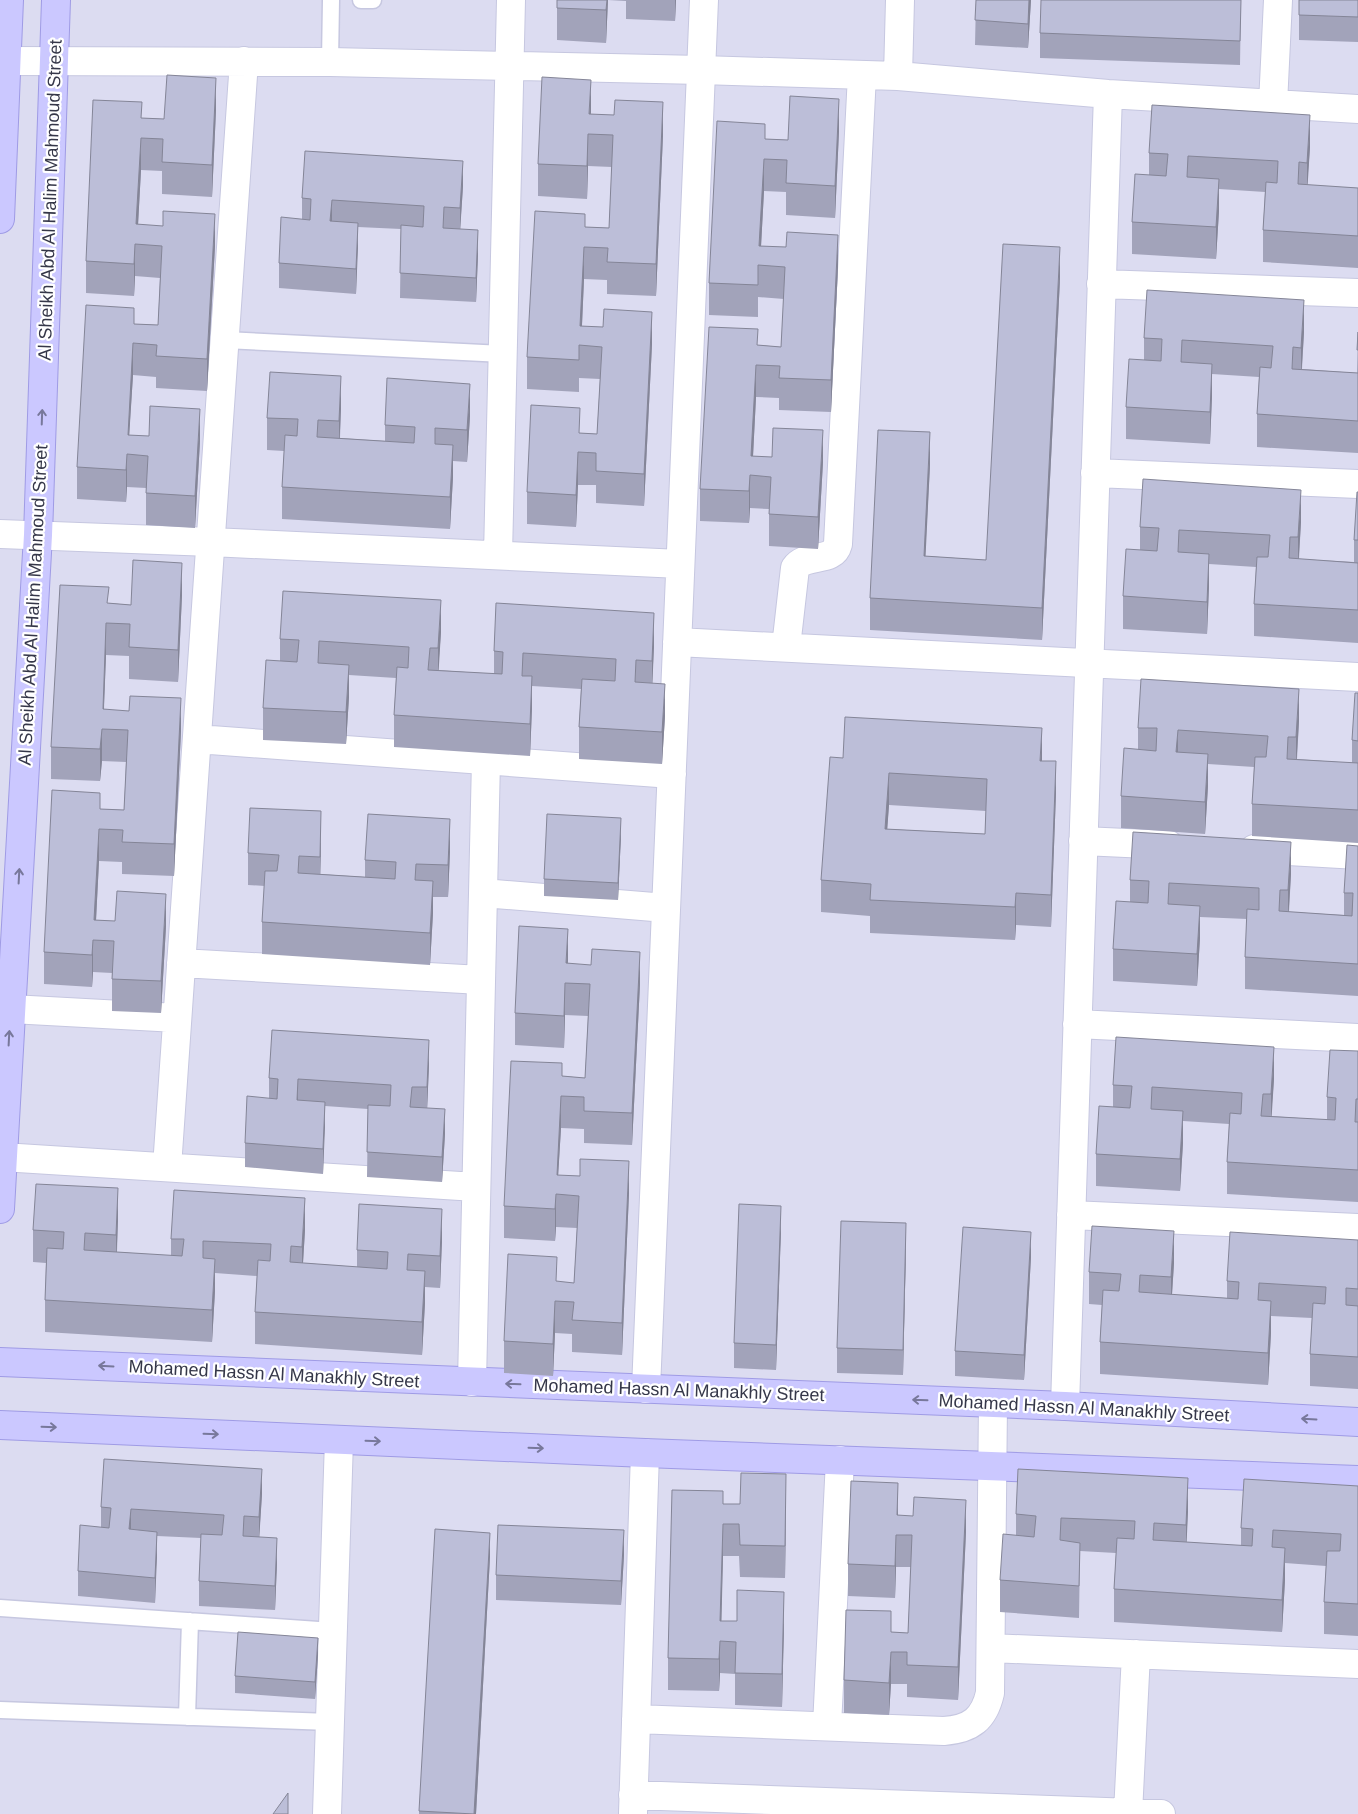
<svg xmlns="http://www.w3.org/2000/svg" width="1358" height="1814" font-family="Helvetica,sans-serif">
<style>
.residential{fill:#dcdcf1}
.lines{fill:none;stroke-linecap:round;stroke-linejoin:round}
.lane-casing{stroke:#c6c7e0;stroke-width:19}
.street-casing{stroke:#c6c7e0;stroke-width:30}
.secondary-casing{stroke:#9f9be5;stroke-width:30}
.lane{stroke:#fff;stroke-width:16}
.street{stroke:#fff;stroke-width:28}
.secondary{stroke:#cbc8ff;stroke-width:28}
.wall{fill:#a2a3ba;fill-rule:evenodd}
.shaded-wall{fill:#848597}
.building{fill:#bcbed8;stroke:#848597;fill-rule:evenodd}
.oneway{stroke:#78789b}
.labels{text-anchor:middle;stroke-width:4.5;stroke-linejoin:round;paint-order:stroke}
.street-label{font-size:18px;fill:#353749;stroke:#fff}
</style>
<rect width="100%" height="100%" fill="#e8e8f5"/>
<path class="residential" d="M0,0h1358v1814h-1358z"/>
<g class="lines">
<defs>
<path id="lane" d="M361,0h12
M330,62l1,-62
M225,340l278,14
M0,1608l333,23
M0,1710l330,12
M187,1717l3,-96"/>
<path id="street" d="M6,61l324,1 371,8 197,6 210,18 250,15
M898,76l2,-76
M1273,104l5,-104
M1101,284l257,9
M1095,473l263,11
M0,534l211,8 469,22
M498,555l13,-555
M677,642l681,35
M786,647l9,-79c11,-16 38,-4 43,-24l24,-469
M197,739l475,35
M1083,841l86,4
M1254,849l104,6
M483,893l183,15
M181,963l300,17
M11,1009l166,9
M1077,1024l281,14
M2,1157l474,30
M167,1167l77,-1106
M1071,1215l287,13
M472,1382l14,-622
M646,1389l58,-1389
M1065,1406l43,-1312
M991,1648l367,16
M636,1719l308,12c27,-2 40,-12 46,-38l3,-290
M827,1726l13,-266
M633,1795l528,19
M633,1813l12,-360
M1128,1813l8,-159
M327,1814l12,-374"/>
<path id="secondary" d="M0,219l9,-219
M0,1209l38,-674 18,-535
M0,1362l1065,44 293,16
M0,1425l645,28 713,27"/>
</defs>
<use href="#lane" class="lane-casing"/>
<use href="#street" class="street-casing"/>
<use href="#secondary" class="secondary-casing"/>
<use href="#lane" class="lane"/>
<use href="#street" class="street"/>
<use href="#secondary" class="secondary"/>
</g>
<path class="wall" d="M557,0h119l-1,21 -49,-2v-18l-18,-1 -2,43 -49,-3z
M976,0h55l-3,48 -53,-3z
M1241,0l-1,65 -200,-7v-25z
M1358,0v42l-59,-2v-25z
M216,110l-4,87 -50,-3v-23l-21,-1 -3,54 77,22 -8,145 -51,-3v-11l-23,-2 -4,60 71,6 -5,87 -49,-3v-37l-19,-1 -1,15 -49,-3v-32l57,-143 24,1 2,-47 -25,-2 -1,20 -48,-3v-32l56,-143 22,1z
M591,114l72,21 -7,161 -49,-2v-14l-23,-1 -2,47 70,18 -8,162 -48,-3v-18h-18l-2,42 -49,-3v-32l53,-59 17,1 3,-55 -21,-1v14l-52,-3v-32l58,-130 24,1 3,-61 -24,-1 -1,33 -49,-3v-32z
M839,131l-4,87 -49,-3v-23l-22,-1 -3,55 77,21 -7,145 -52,-2v-12l-23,-1 -3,59 70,6 -5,87 -49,-3v-37l-19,-1 -1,15 -49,-2v-32l58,-144 23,2 3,-48 -26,-2v20l-49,-2v-32l56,-144 23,1z
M1310,147l-3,38 51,3v80l-95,-6v-32l2,-38 -46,-3v22l-3,48 -84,-5v-32l17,-47v-22z
M463,186l-3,43 18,26 -2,47 -76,-4 1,-69 -43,-2 -2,67 -77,-6v-25l23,-44v-21z
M1060,279l-18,361 -172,-10v-32l60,-133 -5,91 61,4z
M1304,332l-2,37 55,4 1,-41v121l-101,-6v-33l2,-37 -47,-3v22l-2,48 -84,-5v-32l18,-47v-22z
M341,408l-1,30 45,3v-16l85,-9 -3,46 -14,-1v16l-3,52 -168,-10v-32l2,-36 -17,-1v-32z
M1358,492v151l-104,-7v-32l2,-37 -47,-3v22l-2,48 -84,-5v-33l17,-46v-23l161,-5 -2,37 55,3v-22z
M182,595l-4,87 -49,-3v-23l-23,-1 -2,54 77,22 -7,145 -52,-2v-12l-23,-1 -3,59 70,6 -5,87 -49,-2v-38l-19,-1 -1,15 -48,-3v-32l56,-143 24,1 2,-48 -24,-1 -2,20 -49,-2v-32l58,-144 22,2z
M441,632l-3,38 56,4v-23l160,-5 -2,37 13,33 -3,48 -83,-5v-32l2,-38 -49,-3v22l-2,48 -136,-9v-32l2,-37 -47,-3v22l-3,47 -83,-4v-32l17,-47v-22z
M1358,693v150l-106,-7v-32l2,-37 -46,-3v22l-3,48 -84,-6v-32l17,-47v-21l161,-7 -2,38 55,4v-23z
M843,758l199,3 14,32 -5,134 -35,-2 -1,15 -145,-7v-17l-49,-4v-32zM889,805l97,6 -1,23 -98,-5z
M621,835l-3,65 -74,-4v-17z
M321,843l-1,31 45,3v-17l85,-9 -2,46h-15v16l-3,52 -168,-11v-32l3,-36 -17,-1v-32z
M1358,846v150l-113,-7v-32l2,-38 -47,-2v21l-3,48 -84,-5v-32l17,-47v-22l161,-6 -2,38 55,3v-22z
M568,963l72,21 -8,161 -48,-2v-14l-23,-1 -3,47 71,18 -7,162 -50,-3v-18l-17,-1 -2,43 -49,-3v-32l53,-59 17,1 3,-55 -21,-1 -1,14 -51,-3v-32l58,-130 23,2 3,-62 -23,-1 -1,33 -49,-3v-32z
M1358,1051v151l-131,-8v-32l2,-38 -46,-3v22l-3,48 -84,-5v-32l17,-47v-22l161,-6 -3,37 56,4v-23z
M429,1065l-2,43 18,26 -3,48 -75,-5 1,-68 -43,-3 -2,68 -78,-7v-24l24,-45v-20z
M118,1220l-1,32 54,4v-17l134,-9 -2,33 54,4v-17l85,-9 -2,47 -15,-1v16l-3,52 -167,-11v-32l2,-36 -42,-3v18l-3,51 -167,-10v-32l1,-37 -13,-1v-32z
M781,1230l-5,140 -42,-2v-25z
M1358,1240v149l-48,-3v-32l2,-36 -41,-2v17l-3,52 -168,-11v-32l2,-37 -13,-1v-32l85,-9 -2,32 55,3v-17z
M906,1248l-3,127 -66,-2v-25z
M1031,1257l-7,123 -69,-4v-25z
M1358,1486v150l-34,-2v-32l2,-36 -41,-3v17l-3,52 -168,-10v-33l2,-36 -36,-2 -1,67 -79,-6v-32l16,-45v-21l172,-3 -2,31 55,4v-18z
M262,1494l-3,43 18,26 -2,47 -76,-4v-25l2,-43 -44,-2 -2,67 -77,-7v-25l23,-44v-20z
M723,1504l63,2 -1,72 -45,-1 -1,-21h-16l-2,65 63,3 -2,83 -47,-2v-31l-15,-1 -1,18 -51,-1v-32z
M898,1515l68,17 -8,168 -51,-3v-13h-16l-2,31 -45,-2v-33l47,-48 17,1 3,-66h-15l-1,31 -47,-2v-32z
M624,1555l-3,50 -125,-5v-25z
M490,1557l-14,257h-57v-3z
M318,1655l-3,44 -80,-6v-17z"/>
<path class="shaded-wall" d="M607,0h1l-2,43v-33z
M675,0h1l-1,21z
M1029,0h2l-3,48v-24z
M216,78v32l-4,87v-32z
M591,80v32l-1,22 -1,-20z
M839,99v32l-4,87v-32z
M663,102v33l-7,161v-32z
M1310,115v32l-3,48v-32z
M588,134v32l-1,33v-33z
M141,138v32l-4,74 -1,-20z
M764,159v32l-4,74 -1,-19z
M463,161v25l-3,47v-25z
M1219,179v32l-3,48v-32z
M332,200v25l-2,-4z
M215,214v32l-8,145v-32z
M358,223v25l-2,46v-25z
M478,230v25l-2,47v-24z
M838,235v32l-7,145v-32z
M135,244v32l-1,20v-32z
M584,247v32l-3,67 -1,-20z
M1060,247v32l-18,361v-32z
M1304,300v32l-3,48v-32z
M652,312v32l-8,162v-32z
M133,343v32l-5,80v-20z
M1212,364v32l-2,48v-32z
M756,365v32l-4,79 -1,-20z
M341,376v32l-2,45v-32z
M470,384v32l-3,46v-32z
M200,409v32l-5,87v-32z
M823,430v32l-5,87v-32z
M930,432v33l-6,123v-32z
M453,445v32l-3,52v-32z
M578,452v33l-2,42v-32z
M127,454v33l-1,15v-32z
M750,475v33l-1,15v-32z
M1301,490v32l-3,47v-32z
M1209,554v32l-2,48v-32z
M182,563v32l-4,87v-32z
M441,600v32l-3,49v-33z
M654,613v33l-2,47v-32z
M106,623v32l-3,74v-20z
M349,665v32l-3,47v-32z
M532,676v32l-2,48v-32z
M665,684v32l-3,48v-32z
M1299,689v32l-3,48v-32z
M181,698v33l-7,145v-32z
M1042,728v32l-2,33v-32z
M102,729v32l-2,20v-32z
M1178,730v32l-2,-10z
M1208,754v32l-3,48v-32z
M1056,761v32l-5,134v-32z
M889,773v32l-4,56v-32z
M321,811v32l-1,46v-32z
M621,818v17l-3,65v-17z
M450,819v32l-2,46v-32z
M99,829v32l-4,79 -1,-20z
M1291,842v32l-3,48v-32z
M433,881v32l-3,52v-32z
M1016,893v32l-1,15v-33z
M166,894v32l-5,87v-32z
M1200,906v32l-3,48v-32z
M568,929v32l-1,22 -1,-20z
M93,940v32l-1,15v-32z
M640,952v32l-8,161v-32z
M565,983v32l-1,33v-32z
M429,1040v25l-2,47v-25z
M1274,1047v32l-3,48v-33z
M298,1079v25l-1,-4z
M561,1096v32l-4,67v-20z
M325,1102v25l-2,47v-25z
M445,1109v25l-3,48v-25z
M1183,1111v32l-3,48v-32z
M629,1161v32l-7,162v-32z
M118,1188v32l-2,47v-32z
M556,1194v33l-1,14v-32z
M305,1198v32l-3,49v-32z
M781,1206v24l-5,140v-25z
M442,1209v32l-2,47v-32z
M906,1223v25l-3,127v-25z
M1174,1231v32l-3,46v-32z
M1031,1232v25l-7,123v-25z
M215,1259v32l-3,51v-32z
M425,1271v32l-3,52v-33z
M555,1301v32l-2,43v-32z
M1271,1301v32l-3,52v-32z
M262,1469v25l-3,48v-25z
M786,1474v32l-1,72v-32z
M1188,1478v33l-2,46v-32z
M898,1483v32h-1z
M966,1500v32l-8,168v-33z
M131,1509v25l-2,-5z
M723,1524v32l-2,85 -1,-20z
M624,1530v25l-3,50v-24z
M157,1532v25l-2,46v-25z
M490,1533v24l-14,257h-2z
M896,1535v32l-1,31v-32z
M277,1538v25l-2,47v-24z
M1285,1548v32l-3,52v-32z
M784,1592v32l-2,83v-33z
M318,1638v17l-3,44v-17z
M720,1641v32l-1,18v-32z
M891,1652v32l-2,31v-32z"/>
<path class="building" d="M557,0h50l-1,10 -49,-2z
M976,0h53l-1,24 -53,-4z
M1041,0h200l-1,41 -200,-8z
M1299,0h59v17l-59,-2z
M167,75l49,3 -4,87 -50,-3 1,-23 -22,-1 -5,86 27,2v-15l52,3 -8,145 -51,-3 1,-11 -24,-2 -5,92 21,1 1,-30 50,3 -5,87 -49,-3 2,-37 -21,-2 -1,16 -49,-3 9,-162 48,3v16l24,1 4,-79 -27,-2 -1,20 -48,-3 7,-161 49,2 -1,16 23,1z
M542,77l49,3 -2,34 25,1 1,-15 48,2 -7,162 -49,-2 1,-14 -24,-1 -4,79 23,1 1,-18 48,3 -8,162 -48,-3v-18l-18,-1 -2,43 -49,-3 4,-87 49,3 -1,25 18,1 5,-87 -23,-2v15l-52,-3 8,-146 50,3v13l24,1 4,-93 -25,-1 -1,32 -49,-2z
M790,96l49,3 -4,87 -49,-3 1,-23 -23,-1 -5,87 27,1 1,-15 51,3 -7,145 -52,-2 1,-12 -24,-1 -5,91 21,1 1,-29 50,2 -5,87 -49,-3 2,-37 -21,-2 -1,16 -49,-2 9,-162 49,2 -1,16 24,2 4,-80 -27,-2v20l-49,-2 8,-162 48,3v15l23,1z
M1152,105l158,10 -3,48 -8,-1 -1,22 60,4v48l-95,-6 3,-48 11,1 1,-22 -90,-5 -1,21 32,2 -3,48 -84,-5 3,-48 31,2 2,-22 -19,-1z
M305,151l158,10 -3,47 -16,-1 -1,21 35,2 -2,48 -76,-5 1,-48 22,2 1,-21 -92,-6 -2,21 28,2 -2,46 -77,-6 2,-46 29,3 1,-21 -9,-1z
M1003,244l57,3 -18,361 -172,-10 8,-168 52,2 -6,124 62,4z
M1147,290l157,10 -3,48 -8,-1 -1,22 66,4v48l-101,-7 3,-47 11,1 2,-22 -91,-6 -1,22 31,2 -2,48 -84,-5 3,-48 32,2 1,-22 -18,-1z
M1358,332v18h-1z
M270,372l71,4 -2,45 -21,-1 -1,17 97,6 1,-16 -30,-2 2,-47 83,6 -3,46 -32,-2v16l18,1 -3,52 -168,-10 3,-52 12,1 1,-17 -31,-1z
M1143,479l158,11 -3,47h-8l-1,21 69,5v47l-104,-6 3,-47h11l2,-22 -91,-5 -1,22 31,2 -2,48 -84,-6 3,-47 31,2 2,-23 -19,-1z
M1357,492h1v48h-4z
M133,560l49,3 -4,87 -49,-3 1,-23 -24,-1 -3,86 26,2 1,-15 51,2 -7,146 -52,-2 1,-12 -24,-1 -5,91 21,1 2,-30 49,3 -5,87 -49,-2 2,-38 -21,-1 -1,15 -48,-3 8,-162 48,3v16l24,1 4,-80 -26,-1 -2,20 -49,-2 9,-162 49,2 -2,16 24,2z
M283,591l158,9 -3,48h-8l-2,22 74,4 1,-22 -9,-1 2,-48 158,10 -2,48 -16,-1 -1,22 30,2 -3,48 -83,-5 3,-48 33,2 1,-22 -93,-6 -1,23h10l-2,48 -136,-9 3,-48 11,1 1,-21 -90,-6 -1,22 31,2 -3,47 -83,-4 3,-48 31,2 2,-22 -19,-1z
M1141,679l158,10 -3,48h-8l-1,22 71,4v47l-106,-6 3,-47h11l2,-21 -90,-6 -2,22 32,2 -3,48 -84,-6 3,-48 32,3 1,-23h-19z
M1355,693h3v48l-6,-1z
M845,717l197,11 -2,33h16l-5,134 -35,-2 -1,14 -145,-7 1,-16 -50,-4 9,-123 13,1zM889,773l98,6 -2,55 -100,-5z
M250,808l71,3 -1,46 -21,-1 -1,17 97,6 1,-17 -31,-2 3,-46 82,5 -2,46 -32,-1 -1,16 18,1 -3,52 -168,-11 3,-51h12l2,-16 -31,-2z
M547,814l74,4 -3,65 -74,-4z
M1133,832l158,10 -3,48h-8l-1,21 73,5 1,-23h-9l3,-48 11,1v118l-113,-7 2,-48 12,1v-22l-90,-5 -1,21 32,2 -3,48 -84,-5 3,-48 32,2 1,-22 -19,-1z
M519,926l49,3 -2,34 25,2 1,-16 48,3 -8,161 -48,-2v-14l-23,-1 -4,79 23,1v-17l49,2 -7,162 -50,-3 2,-18 -19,-1 -2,43 -49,-3 4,-87 49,3 -1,24 18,2 5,-87 -23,-2 -1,15 -51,-3 7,-145 51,2v13l23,2 5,-94 -25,-1 -1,33 -49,-3z
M272,1030l157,10 -2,47h-15l-2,20 35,2 -3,48 -75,-5 1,-47 22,1 1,-21 -93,-6 -1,21 28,2 -2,47 -78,-6 2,-47 30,3 1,-20 -9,-1z
M1116,1037l158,10 -3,47h-8l-2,22 74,4 1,-22 -9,-1 3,-47 28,1v48h-2l-1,23h3v48l-131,-8 3,-49 11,1 1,-21 -90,-6 -1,22 32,2 -3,48 -84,-5 3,-48 31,2 2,-22 -19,-1z
M36,1184l82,4 -2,47 -31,-2 -1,17 98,6 2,-17h-13l3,-49 131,8 -3,49 -11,-1 -1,16 97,7 1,-17 -31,-2 2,-46 83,5 -2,47 -32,-2 -1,16 18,1 -3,51 -167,-10 3,-52 12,1 1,-17 -68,-3v17l12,1 -3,51 -167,-10 2,-52 16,1 1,-17 -31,-2z
M739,1204l42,2 -5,139 -42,-2z
M841,1221l65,2 -3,127 -66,-2z
M1092,1226l82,5 -3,46 -31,-2 -1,17 99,7 1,-17 -12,-1 3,-49 128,8v49l-12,-1v17l12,1v51l-48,-3 3,-51 12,1 1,-17 -67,-4 -1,17 13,1 -3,52 -168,-11 3,-52 16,1 2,-17 -32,-2z
M963,1227l68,5 -7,123 -69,-4z
M104,1459l158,10 -3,48 -15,-1 -1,20 34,2 -2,48 -76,-5 2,-47 21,1 2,-20 -93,-6 -2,20 28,3 -2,46 -77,-7 2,-46 29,3 2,-20 -10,-1z
M1018,1469l170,9 -2,47 -32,-2 -1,17 99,6 1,-17 -12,-1 3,-49 114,7v118l-34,-2 3,-51h13l1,-17 -68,-4 -1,17 13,1 -3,52 -168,-11 3,-51 17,1 1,-18 -74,-3 -1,22 20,3 -1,43 -79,-6 3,-46 31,3 2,-21 -20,-2z
M741,1473l45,1 -1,72 -45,-1 -1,-21h-16l-3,97h17v-31l47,2 -2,82 -47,-1 1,-31 -16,-1 -1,18 -51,-1 4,-168 51,1v13h17z
M851,1481l47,2 -1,32 16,1 1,-19 52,3 -8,167 -51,-2v-13h-16l-2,31 -45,-3 2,-70 45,1v21l17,1 4,-98h-16l-1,31 -47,-2z
M498,1525l126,5 -3,51 -125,-6z
M435,1529l55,4 -16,281 -55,-3z
M238,1632l80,6 -3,44 -80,-6z
M288,1793v21h-15z"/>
<defs><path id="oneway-shaft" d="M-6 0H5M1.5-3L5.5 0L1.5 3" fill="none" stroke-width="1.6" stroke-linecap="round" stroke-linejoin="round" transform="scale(1.25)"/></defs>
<g class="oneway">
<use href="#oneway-shaft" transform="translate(42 417) rotate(-88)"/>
<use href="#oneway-shaft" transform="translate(19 876) rotate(-87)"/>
<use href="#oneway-shaft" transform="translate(9 1038) rotate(-87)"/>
<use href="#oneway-shaft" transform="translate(106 1366) rotate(-177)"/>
<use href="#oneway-shaft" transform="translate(513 1384) rotate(-178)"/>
<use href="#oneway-shaft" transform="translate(920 1400) rotate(-178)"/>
<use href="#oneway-shaft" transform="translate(1309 1419) rotate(-177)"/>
<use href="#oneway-shaft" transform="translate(49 1427) rotate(2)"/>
<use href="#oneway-shaft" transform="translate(211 1434) rotate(2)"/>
<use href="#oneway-shaft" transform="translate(373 1441) rotate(2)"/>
<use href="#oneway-shaft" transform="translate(536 1448) rotate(2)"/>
</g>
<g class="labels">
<g class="street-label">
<text transform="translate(50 200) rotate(-88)" y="6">Al Sheikh Abd Al Halim Mahmoud Street</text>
<text transform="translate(33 605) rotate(-87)" y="6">Al Sheikh Abd Al Halim Mahmoud Street</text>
<text transform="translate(274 1374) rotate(3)" y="6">Mohamed Hassn Al Manakhly Street</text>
<text transform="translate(679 1390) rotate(2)" y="6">Mohamed Hassn Al Manakhly Street</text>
<text transform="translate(1084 1408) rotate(3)" y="6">Mohamed Hassn Al Manakhly Street</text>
</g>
</g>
</svg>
